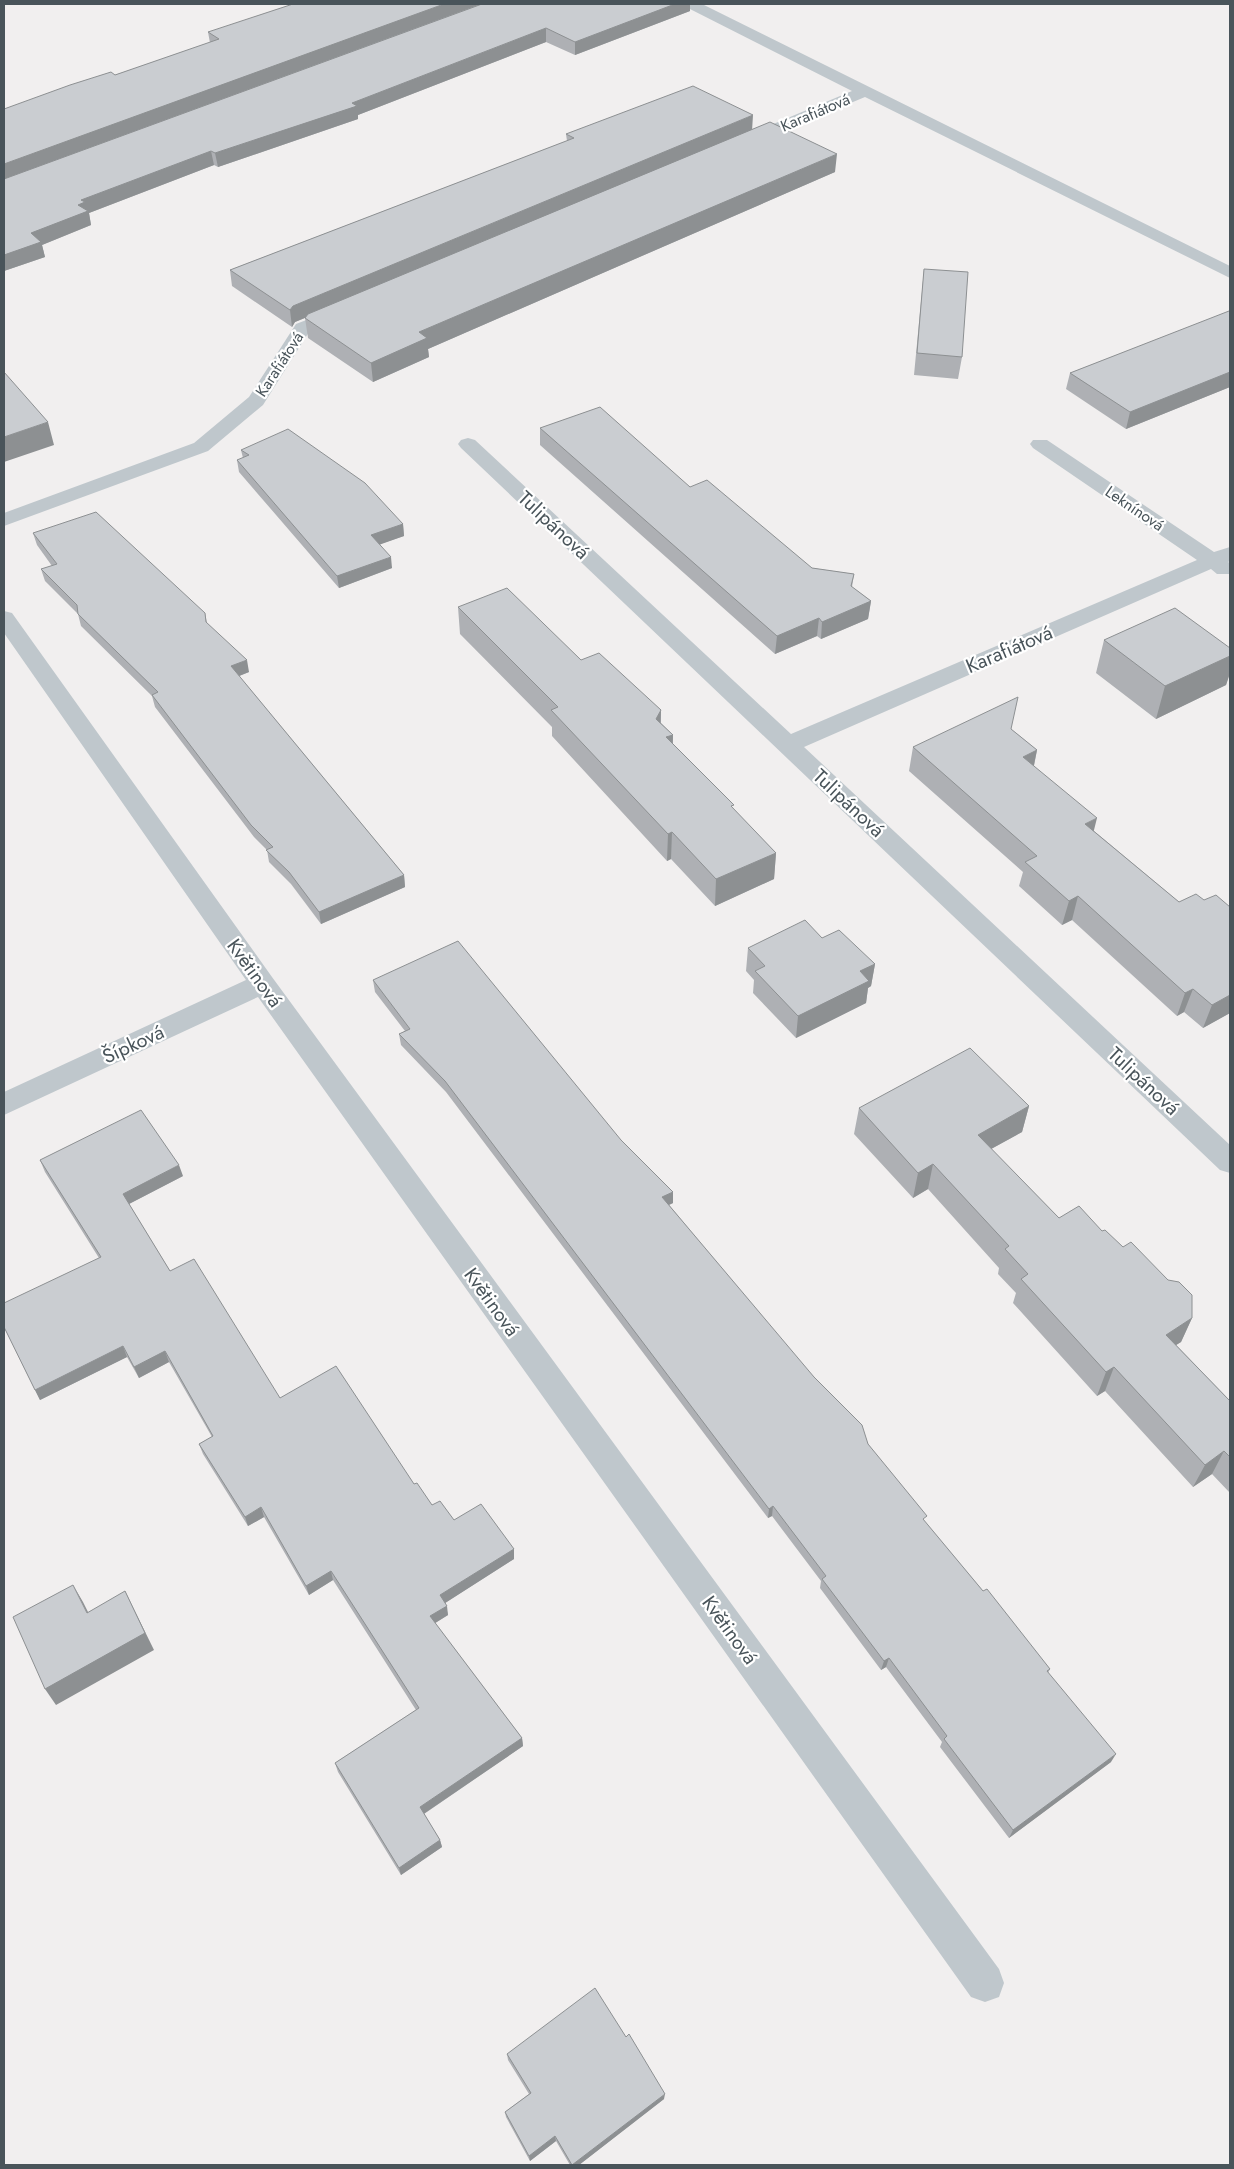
<svg xmlns="http://www.w3.org/2000/svg" width="1234" height="2169" font-family="Jost,sans-serif">
<style>
.lines{fill:none;stroke-linecap:round;stroke-linejoin:round}
.street{fill:#bfc7cc;fill-rule:evenodd}
.wall{fill:#aeb0b4}
.shaded-wall{fill:#8d9092}
.building{fill:#cacdd1;stroke:#8d9092}
.labels{text-anchor:middle;stroke-width:4.5;stroke-linejoin:round;paint-order:stroke}
.far-street-label{font-size:16px;fill:#49545a;stroke:#fff}
.street-label{font-size:20px;fill:#49545a;stroke:#fff}
</style>
<rect width="100%" height="100%" fill="#f1efef"/>
<g class="lines">
<path class="street" d="M684,4h18l528,262v12l-365,-181 -113,47h-12l-2,-3 2,-3 112,-47 -166,-84z
M340,307l6,1 3,4 -3,4 -37,16 -46,73 -55,46 -204,75v-13l190,-70 55,-46 47,-73z
M468,438l7,2 316,294 406,-174 -164,-112 -3,-4 3,-4h14l167,112 16,-5v14l-2,1 2,1v11h-13l-6,-5 -407,178 426,398v28l-10,-3 -759,-722 -3,-4 3,-4z
M4,611l8,2 260,364 727,992 5,14 -5,14 -14,5 -14,-5 -713,-1000 -254,118v-23l242,-112 -242,-347z"/>
</g>
<path class="wall" d="M482,4h208v7l-115,44 -29,-13 -188,73v4l-140,48 -4,-2 -125,48 2,12 -49,20 3,12 -41,14v-162l111,-34 95,-32 -2,-11z
M752,129l83,43 -407,177 1,8 -56,25 -65,-44 -3,-20 -10,4 -3,5 -60,-41 -2,-16 337,-129 -1,-7z
M924,269l38,88 -4,22 -44,-4 8,-84z
M1230,312v75l-104,42 -60,-40 4,-16z
M540,428l150,59 122,81 42,6 -2,13 19,14 -3,18 -47,20 -4,-3 -42,18 -235,-209z
M241,450l162,74 1,12 -24,8 12,24 -53,20 -100,-116 -2,-12 6,-2z
M33,533l172,80 2,10 42,49 -10,4 165,199 1,12 -84,37 -30,-40 -22,-22 -2,-12 -13,-13 -99,-130 -3,-11 -71,-70 -3,-12 -33,-33 -4,-12 11,-3 -15,-21z
M458,607l123,53 80,50v13l12,12v9l60,65 43,44 -2,26 -59,27 -44,-47 -4,2 -115,-125v-9l-92,-93z
M1104,640l126,8v25l-4,12 -70,34 -60,-46z
M1011,729l26,21 -3,16 60,65 85,71 25,-2 26,7v106l-27,15 -19,-16 -7,4 -105,-96 -10,5 -43,-39 4,-14 -114,-101 4,-24z
M822,938l53,26 -4,22 -3,2 -2,15 -70,35 -43,-45 1,-13 -8,-9 2,-23z
M373,980l248,160 52,52v11l-4,2 199,239 57,78 58,69 67,78 -2,4 63,89 -102,76 -69,-91 2,-5 -56,-75 -5,3 -61,-82 1,-7 -49,-65 -4,2 -322,-426 -45,-47 -2,-11 6,-3 -30,-39z
M1029,1106l-7,26 -31,17 68,69 43,13 90,87 -11,24 -5,3 54,56v92l-18,-19 -19,13 -88,-96 -8,5 -84,-93 3,-10 -18,-19 1,-6 -71,-79 -15,9 -59,-64 5,-26z
M40,1160l143,16 -54,28 41,67 110,127 134,86 18,21 22,15 60,29v10l-69,44 3,12 -13,8 87,115 1,8 -99,68 16,26 2,7 -41,28 -63,-103 -3,-9 81,-53 -83,-130 -24,15 -45,-78 -16,9 -45,-72 -4,-10 13,-7 -43,-75 -30,16 -12,-21 -87,43 -36,-73 95,-69 -54,-86z
M507,2054l157,45 -85,66h-9l-14,-24 -26,20 -24,-44 -1,-5 24,-18 -21,-34z"/>
<path class="shaded-wall" d="M444,4h37l-477,175v-15z
M675,4h15v7l-115,44v-13z
M546,28v14l-188,73v4l-140,48 -3,-14 137,-50z
M753,115l-1,16 -457,191 -3,5 -2,-17 3,-4z
M211,151l3,14 -125,48 2,12 -49,20 3,12 -41,14v-16l27,-22 47,-28 3,-5z
M837,154l-2,18 -407,177 1,8 -56,25 -2,-19 48,-31z
M1230,372v15l-104,42 4,-17z
M48,422l6,23 -50,17v-25z
M403,524l1,12 -31,11 -2,-12z
M391,557l1,11 -53,20 -2,-12z
M871,601l-3,18 -47,20 1,-17z
M819,618l-2,18 -42,18 2,-18z
M1230,656v17l-4,12 -70,34 9,-33z
M247,660l2,12 -15,6 -3,-12z
M661,710l-1,26 -4,-17z
M673,735l-1,26 -6,-24z
M1037,750l-5,24 -9,-17z
M1097,818l-6,24 -6,-18z
M672,832l-1,27 -4,2 1,-27z
M776,853l-2,26 -59,27 1,-27z
M404,875l1,12 -84,37 -2,-12z
M1078,896l-6,24 -10,5 7,-24z
M875,964l-4,22 -3,2 -2,15 -70,35 2,-22 62,-45z
M1193,989l-9,23 -7,4 8,-23z
M1230,995v18l-27,15 9,-23z
M1029,1106l-7,26 -51,28 7,-25z
M933,1164l-5,25 -15,9 5,-25z
M179,1165l4,11 -56,29 -4,-11z
M673,1192v11l-11,5v-11z
M1192,1318l-11,24 -26,16 11,-23z
M123,1346l4,11 -87,43 -5,-10z
M165,1351l4,11 -30,16 -5,-11z
M1114,1367l-9,24 -8,5 9,-24z
M1224,1451l-12,23 -19,13 12,-22z
M773,1506l-1,10 -4,2 1,-9z
M261,1507l3,10 -16,9 -3,-9z
M514,1549v10l-72,46 -2,-10z
M331,1571l2,9 -24,15 -3,-9z
M73,1585l10,17 14,28 -10,-17z
M125,1591l29,59 -98,55 -11,-16z
M447,1606l1,9 -16,10 -2,-9z
M889,1658l-3,9 -5,3 3,-9z
M522,1738l1,8 -101,69 -2,-8z
M1116,1754l-5,8 -102,76 4,-8z
M440,1840l2,7 -41,28 -2,-7z
M665,2094l-1,5 -85,66h-7z
M555,2136l1,5 -26,20 -1,-5z"/>
<path class="building" d="M293,4h151l-440,160v-55l66,-24 41,-13 4,3 104,-36 -11,-7z
M482,4h193l-100,38 -29,-14 -194,75 5,3 -142,47 -4,-2 -130,49 4,2 -7,3 10,6 -57,22 10,9 -37,13v-76z
M693,86l60,29 -460,191 -3,4 -60,-40 344,-132 -8,-4z
M770,122l67,32 -418,178 8,6 -56,25 -66,-45 3,-4z
M924,269l44,3 -6,85 -45,-4z
M1229,311l1,1v60l-100,40 -60,-39z
M4,372l44,50 -44,15z
M600,407l90,80 17,-7 105,88 42,6 -3,12 20,15 -49,21 -3,-4 -42,18 -237,-208z
M288,429l77,54 38,41 -32,11 20,22 -54,19 -100,-116 12,-5 -8,-5z
M96,512l109,101 1,9 41,38 -16,6 173,209 -85,37 -30,-40 -23,-22 7,-3 -22,-22 -99,-130 6,-3 -80,-78 -1,-9 -36,-36 16,-5 -24,-31z
M507,588l74,72 18,-7 62,57 -5,9 17,16 -7,2 68,68 -3,1 45,47 -60,26 -44,-47 -4,2 -117,-124 7,-3 -100,-100z
M1175,608l55,40v8l-65,30 -61,-46z
M1018,697l-7,32 26,21 -14,7 74,61 -12,6 94,78 17,-8 8,6 12,-5 14,12v88l-18,10 -19,-16 -8,4 -107,-97 -9,5 -44,-39 12,-6 -124,-109z
M805,920l17,18 17,-8 36,34 -15,7 9,10 -71,35 -43,-45 10,-5 -17,-18z
M458,941l163,199 52,52 -11,5 152,180 48,48 6,19 59,72 -4,3 60,72 4,-2 63,80 -3,2 69,83 -103,76 -69,-91 3,-3 -58,-78 -5,3 -62,-82 4,-3 -53,-70 -4,3 -324,-428 -46,-47 11,-5 -37,-49z
M970,1048l59,58 -51,29 81,83 20,-12 23,25 3,-1 18,17 8,-5 37,38 11,2 13,13v23l-26,17 64,66v56l-6,-6 -19,14 -91,-98 -8,5 -85,-93 7,-5 -23,-25 4,-3 -76,-82 -15,9 -59,-65z
M141,1110l38,55 -56,29 47,77 24,-12 86,139 56,-32 78,118 3,-1 15,22 8,-4 14,19 27,-16 33,45 -74,46 7,11 -17,10 92,122 -102,69 20,33 -41,28 -64,-105 84,-55 -88,-137 -25,15 -45,-79 -16,10 -46,-73 14,-8 -48,-85 -31,16 -11,-21 -88,44 -31,-63v-24l97,-46 -61,-97z
M73,1585l14,28 38,-22 20,42 -100,56 -32,-72z
M595,1988l31,49 3,-3 36,60 -93,71 -17,-29 -26,20 -24,-44 26,-19 -24,-39z"/>
<g class="labels">
<g class="far-street-label">
<text transform="translate(815 112) rotate(-23)" y="6">Karafiátová</text>
<text transform="translate(279 364) rotate(-57)" y="6">Karafiátová</text>
<text transform="translate(1135 508) rotate(34)" y="6">Leknínová</text>
</g>
<g class="street-label">
<text transform="translate(554 525) rotate(43)" y="7">Tulipánová</text>
<text transform="translate(1009 649) rotate(-23)" y="7">Karafiátová</text>
<text transform="translate(849 803) rotate(43)" y="7">Tulipánová</text>
<text transform="translate(255 973) rotate(54)" y="7">Květinová</text>
<text transform="translate(133 1044) rotate(-25)" y="7">Šípková</text>
<text transform="translate(1144 1081) rotate(43)" y="7">Tulipánová</text>
<text transform="translate(492 1302) rotate(54)" y="7">Květinová</text>
<text transform="translate(730 1630) rotate(54)" y="7">Květinová</text>
</g>
</g>
<rect width="1234" height="2169" fill="none" stroke="#49545a" stroke-width="10"/>
</svg>
